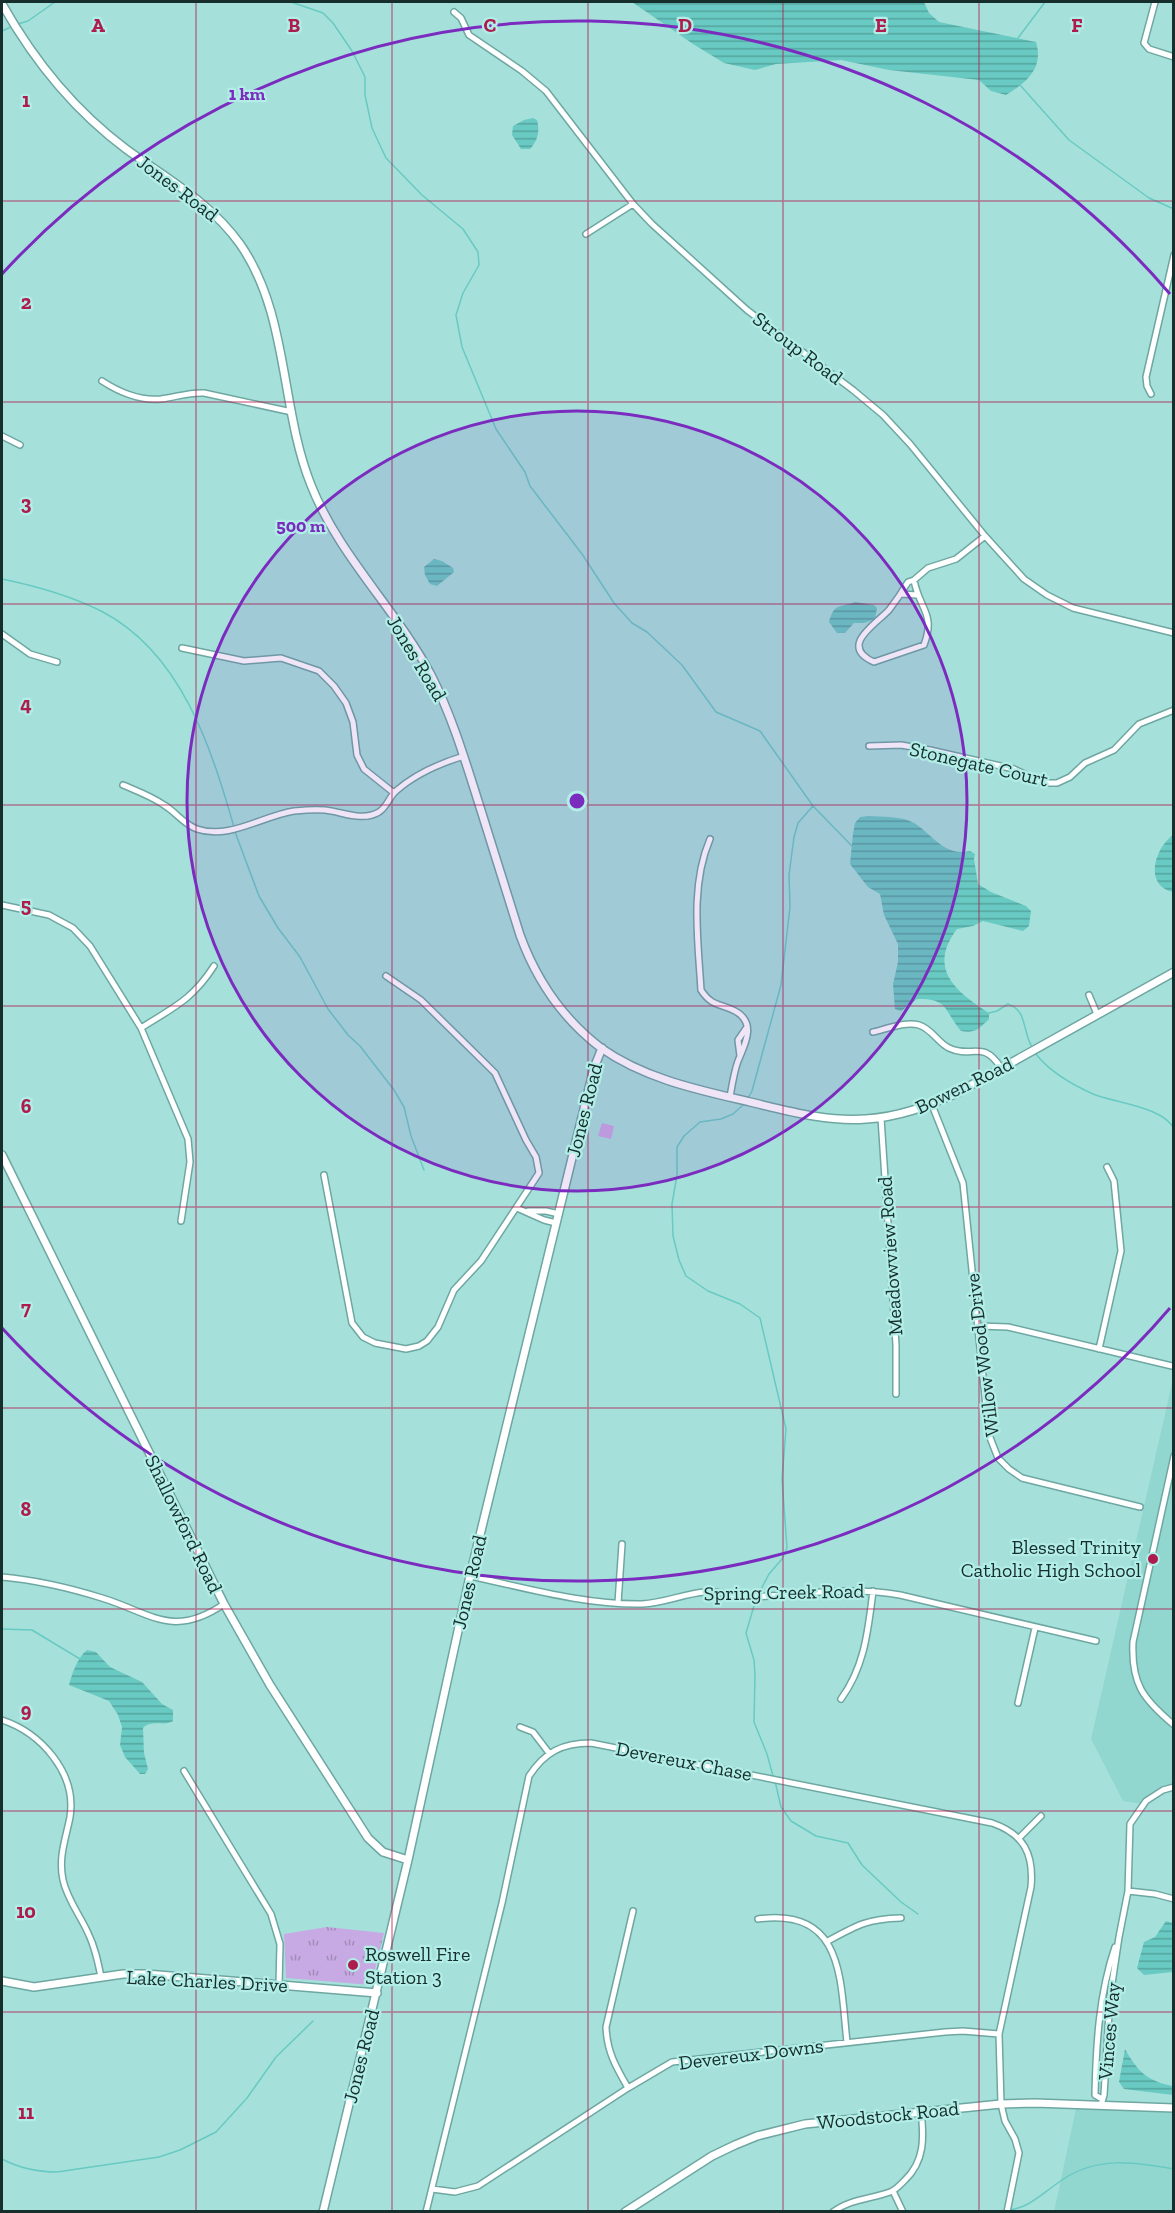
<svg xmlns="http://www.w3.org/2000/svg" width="1175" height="2213" font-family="'Zilla Slab',serif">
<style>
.built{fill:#91d7d0}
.green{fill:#c7aae3}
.park{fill:url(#park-tufts)}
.water{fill:url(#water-rules)}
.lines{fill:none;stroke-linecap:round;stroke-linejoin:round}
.stream{stroke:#68cac2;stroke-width:1.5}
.minor-casing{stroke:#6ea7a2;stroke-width:8}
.tertiary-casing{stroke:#6ea7a2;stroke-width:10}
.minor{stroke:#fff;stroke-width:5}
.tertiary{stroke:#fff;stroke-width:7}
.grid{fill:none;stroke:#ae1c4d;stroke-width:1.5;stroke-opacity:0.55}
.ring{fill:none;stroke:#7b2cbf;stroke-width:3}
.poi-dot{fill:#ae1c4d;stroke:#b2eee7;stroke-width:2}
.labels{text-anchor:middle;stroke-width:4.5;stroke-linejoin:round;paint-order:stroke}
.street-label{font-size:20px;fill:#162e2c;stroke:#b2eee7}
.poi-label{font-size:20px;fill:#162e2c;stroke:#b2eee7;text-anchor:end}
.grid-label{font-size:20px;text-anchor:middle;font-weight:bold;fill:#ae1c4d;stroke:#b2eee7;stroke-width:4.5;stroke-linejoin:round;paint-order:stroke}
.centre{fill:#7b2cbf;stroke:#b2eee7;stroke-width:3}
.ring-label{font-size:18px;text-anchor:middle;font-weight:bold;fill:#7b2cbf;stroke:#b2eee7;stroke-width:4.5;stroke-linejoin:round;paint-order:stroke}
</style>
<defs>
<pattern id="park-tufts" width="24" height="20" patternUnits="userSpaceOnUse" patternTransform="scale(1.5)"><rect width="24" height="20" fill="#c7aae3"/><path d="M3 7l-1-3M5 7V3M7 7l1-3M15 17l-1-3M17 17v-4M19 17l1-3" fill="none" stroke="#a18bb8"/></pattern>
<pattern id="water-rules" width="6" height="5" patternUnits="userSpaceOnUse" patternTransform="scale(1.5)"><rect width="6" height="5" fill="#68cac2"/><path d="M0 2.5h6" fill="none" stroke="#55a49e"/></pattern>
</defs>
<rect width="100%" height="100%" fill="#a5e1da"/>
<path class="built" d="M1173,1379v409l-18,6 -12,10 -20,-3 -32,-62z
M1077,2104l96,5v102l-119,1z"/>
<path class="green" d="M602,1123l12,3 -3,13 -13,-3z"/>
<path class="park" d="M327,1927l57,6 -13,52 -85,-7 -2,-44z"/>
<path class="water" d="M632,2h292l5,11 10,9 97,20c8,26 -9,40 -30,53l-15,-4 -12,-11 -90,-10 -48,-10 -65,4 -21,6 -31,-7 -31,-19z
M533,118l4,2c3,11 1,20 -7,29h-9l-9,-14 1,-9 11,-6z
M434,559l8,2 11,7 1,4 -17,14 -7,-2 -5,-9 -1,-8z
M855,602l19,3 3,3 -2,11 -11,4h-10l-9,10h-8l-8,-11c5,-20 12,-14 26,-20z
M868,816c14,1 34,0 46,7 19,12 31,34 56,28l5,3 -1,5 4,25 13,8 35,14 5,5 -2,15 -6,5 -40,-10 -10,5 -16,3c-30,40 -1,63 32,84v6c-9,9 -14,15 -28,12 -17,-20 -12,-33 -44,-32l-16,12 -6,-2 -2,-25 5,-22v-18l-14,-29 -4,-21 -12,-7 -18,-23 3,-30 2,-11 5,-6z
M1173,835v57c-30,-7 -18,-44 0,-57z
M87,1650l9,2 14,15 32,15 20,22 11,6v11c-10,6 -21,-2 -30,7l1,25 4,16 -3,5h-5l-15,-17 -5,-12 2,-18 -4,-12 -9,-14 -40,-16c3,-12 9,-28 18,-35z
M1166,1921l7,2v49l-29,3 -7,-7 7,-26 11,-5z
M1125,2049c13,23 22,32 48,37v9l-49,-6 -5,-7z"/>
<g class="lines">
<path class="stream" d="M291,2l32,11 10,10 19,28 13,26v18l7,33 14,30 36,37 41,34 15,23 1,13 -16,28 -7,22 6,32 34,82 29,43 5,14 52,68 32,49 18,20 15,9 35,33 34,47 44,19 53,75 39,40
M18,24l10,-3 27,-19
M2,31l11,-5
M1018,38l27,-36
M1020,85l49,55 80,58 25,11
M2,579c34,7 67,16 99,32 80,41 110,136 133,216
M235,832l24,64 19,32 22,29 28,52 20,26 12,11 34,44 10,17 7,29 13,34
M989,1013l8,-2 11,-7c20,7 14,27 24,43
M1036,1054c13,17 37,31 57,40 22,9 71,13 81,35
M748,1098l4,-7 29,-106 9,-78 -1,-32 5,-38 4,-14 15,-17
M743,1105l-10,9 -12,5 -21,3 -16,14 -7,11v28l-5,29 1,32 6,24 7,16 22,15 32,13 20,14 26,111 -4,50 5,69 -5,11 -13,15 -11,21
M756,1599l-10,34 8,27 1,15 -1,47 13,32 6,22
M2,1629l30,1 48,29
M775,1781l6,26 10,14 25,15 32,7 14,22 39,37 17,12
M2,2159c17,9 35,13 55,13l102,-15 21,-7 36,-18 31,-34 29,-41 37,-36
M993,2212c37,-2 41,-13 69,-32 35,-24 72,-18 112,-11"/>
<defs>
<path id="minor" d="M1155,2l-11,41 5,6 25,8
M454,12l7,6 8,17 53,36 24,20 87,113 19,20 95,86 106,80 30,25 27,29 75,92 39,43 23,16 26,13 101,25
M586,234l47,-30
M102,381c17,11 38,20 59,18 15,-2 29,-7 43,-6l88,19
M1151,394l-4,-8 -1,-9 28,-122
M2,436l18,9
M914,580c5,29 22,33 10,65l-50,17c-36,-16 2,-38 15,-52 7,-9 13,-18 19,-28l6,-2 14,-12 28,-9 29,-23
M901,594l16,1
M2,634l28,20 27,8
M182,648l62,13 37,-3 38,13 15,15 12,17 7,19 4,33 7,14 30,24
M869,746l32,-1 29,5 84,19 29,14h14l13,-6 15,-14 29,-13 25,-26 35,-14
M123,785c14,6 28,11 41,20 12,7 19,19 33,24 32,11 65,-13 97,-18 10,-1 21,-2 31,-1 18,2 37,12 54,2 8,-5 10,-15 17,-21 18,-16 45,-28 68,-35
M710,839c-20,47 -12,101 -9,151 11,17 19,13 34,21 22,12 10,33 3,50 -4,11 -6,24 -8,36
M2,905l47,10 24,13 17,18 51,82 47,111 2,23 -9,59
M1089,995l8,19
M141,1028c33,-21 51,-28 73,-62
M873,1032c13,-3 33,-11 46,-7 13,4 19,18 30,23 23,11 34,-9 52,20
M740,1056l-2,-16 9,-13
M932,1105l31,78 26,252 9,23 11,11 13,9 118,29
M881,1118l15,227v49
M324,1175l28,148 11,14 12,6 31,6 13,-3 8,-5 11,-14 16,-37 27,-29 58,-88 -3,-16 -10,-17 -31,-67 -74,-73 -35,-24
M517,1208l27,12 12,3
M528,1211h18l13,3
M978,1326l30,1 164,39
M1099,1349l22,-98 -7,-70 -7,-14
M1174,1456l-41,186c-2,42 10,57 41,83
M470,1576c56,12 115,29 172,28 22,-1 41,-10 62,-12 16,-2 30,5 46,5 50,-2 100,-11 150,-2l196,46
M2,1577c33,3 68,11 100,21 49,15 71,41 122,6
M618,1603l4,-59
M841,1699c24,-33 27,-69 32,-108
M1018,1703l17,-75
M2,1720c39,13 75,53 68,97 -4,21 -12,40 -7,63 4,19 17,35 25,53 7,14 10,29 13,44
M520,1727l13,5 16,21
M184,1771l87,143 9,30 -1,41
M1019,1838l22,-22
M1128,1891l27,3 19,5
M758,1919c87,-12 82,62 89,123
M828,1941c29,-16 39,-22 73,-23
M628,2088c-12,-21 -21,-36 -22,-61l27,-116
M1102,2099l-7,-4c1,-50 4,-101 20,-148
M1101,2105l3,-10 6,-98 9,-60 9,-46 2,-67 16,-23 17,-11 11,-3
M432,2189l23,3 23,-6 150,-98 44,-26 273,-30 18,-1 36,3
M893,2191l10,21
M426,2212l76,-309 27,-127c16,-24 33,-33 62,-33l401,80c32,11 42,31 39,64l-32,147 2,70 4,17 10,18 4,14 -12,59
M833,2212c17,-13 38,-13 57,-20 6,-2 10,-7 15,-12 20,-19 19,-43 16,-69"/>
<path id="tertiary" d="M2,4c31,55 73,107 124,145 41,30 84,53 114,95 49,70 40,164 71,241 28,71 85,124 120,190 21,41 34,85 48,129 14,44 27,87 41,131 16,44 43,84 81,113 44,31 98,42 149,54 38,9 77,20 116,17 33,-2 62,-13 91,-26l217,-121
M2,1155l222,449 46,81 98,153 15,14 25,8
M2,1981l32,6 89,-13h23l231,19
M323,2212l85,-352 62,-284 124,-508 8,-20
M625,2212l87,-56 23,-11 22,-9 48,-12 196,-20 34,-1 139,5"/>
</defs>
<use href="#minor" class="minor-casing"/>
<use href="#tertiary" class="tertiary-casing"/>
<use href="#minor" class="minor"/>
<use href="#tertiary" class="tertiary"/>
</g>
<path class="grid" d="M196,2v2210M392,2v2210M588,2v2210M783,2v2210M979,2v2210M2,201h1172M2,402h1172M2,604h1172M2,805h1172M2,1006h1172M2,1207h1172M2,1408h1172M2,1609h1172M2,1811h1172M2,2012h1172"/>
<circle cx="577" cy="801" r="390" fill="#7b2cbf" fill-opacity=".12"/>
<g class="ring">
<circle cx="577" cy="801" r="390"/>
<path d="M1170 1308A780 780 0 0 1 2 1328M2 274A780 780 0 0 1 1170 294"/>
</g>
<g class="poi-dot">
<circle cx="1153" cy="1559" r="6"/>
<circle cx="353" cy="1965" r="6"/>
</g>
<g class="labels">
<g class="street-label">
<text transform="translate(178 188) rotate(37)" y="7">Jones Road</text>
<text transform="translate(798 348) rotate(37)" y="7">Stroup Road</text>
<text transform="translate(417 658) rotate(59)" y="7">Jones Road</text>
<text transform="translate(979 764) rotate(13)" y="7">Stonegate Court</text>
<text transform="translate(964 1085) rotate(-26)" y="7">Bowen Road</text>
<text transform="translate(584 1110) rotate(-76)" y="7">Jones Road</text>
<text transform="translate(890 1256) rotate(-94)" y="7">Meadowview Road</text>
<text transform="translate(982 1355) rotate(-97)" y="7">Willow Wood Drive</text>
<text transform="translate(184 1524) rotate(64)" y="7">Shallowford Road</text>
<text transform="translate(469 1582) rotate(-77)" y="7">Jones Road</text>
<text transform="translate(784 1592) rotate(-1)" y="7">Spring Creek Road</text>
<text transform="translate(684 1761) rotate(11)" y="7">Devereux Chase</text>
<text transform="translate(207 1981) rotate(3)" y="7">Lake Charles Drive</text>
<text transform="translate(1109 2031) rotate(-85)" y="7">Vinces Way</text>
<text transform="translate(751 2054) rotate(-7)" y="7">Devereux Downs</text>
<text transform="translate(361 2056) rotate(-76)" y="7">Jones Road</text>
<text transform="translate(888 2115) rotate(-6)" y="7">Woodstock Road</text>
</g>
<g class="poi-label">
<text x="1141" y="1554">Blessed Trinity<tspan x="1141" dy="23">Catholic High School</tspan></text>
<text x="365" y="1961" text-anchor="start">Roswell Fire<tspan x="365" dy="23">Station 3</tspan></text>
</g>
</g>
<g class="grid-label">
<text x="98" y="32">A</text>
<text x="294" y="32">B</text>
<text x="490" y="32">C</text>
<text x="685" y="32">D</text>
<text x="881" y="32">E</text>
<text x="1077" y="32">F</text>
<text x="26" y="107">1</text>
<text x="26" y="309">2</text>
<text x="26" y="510">3</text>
<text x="26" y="711">4</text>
<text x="26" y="912">5</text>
<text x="26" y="1113">6</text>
<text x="26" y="1315">7</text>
<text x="26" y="1516">8</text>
<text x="26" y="1717">9</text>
<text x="26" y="1918">10</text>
<text x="26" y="2119">11</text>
</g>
<circle cx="577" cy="801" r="9" class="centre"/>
<g class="ring-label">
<text x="247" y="100">1 km</text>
<text x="301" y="532">500 m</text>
</g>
<rect width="1175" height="2213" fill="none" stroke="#162e2c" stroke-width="6"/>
</svg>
